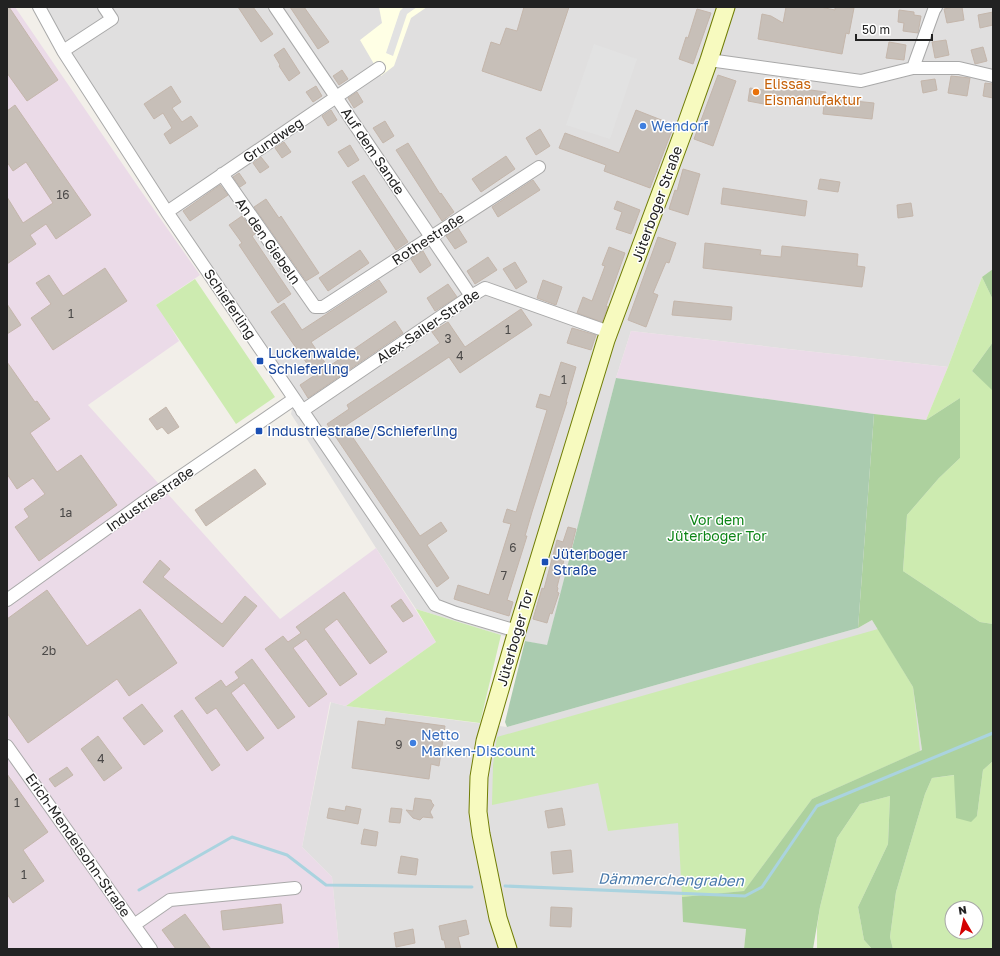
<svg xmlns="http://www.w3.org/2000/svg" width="1000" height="956" font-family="'Golos Text',sans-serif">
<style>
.residential{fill:#e0dfdf}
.industrial{fill:#ebdbe8}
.education{fill:#ffffe5}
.grass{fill:#cdebb0;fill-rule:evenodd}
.forest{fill:#add19e}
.cemetery{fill:#aacbaf}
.parking{fill:#e2e2e2}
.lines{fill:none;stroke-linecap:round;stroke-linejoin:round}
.stream{stroke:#aad3df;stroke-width:3}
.building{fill:#c7bfb8;stroke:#c4b6ab}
.minor-casing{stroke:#a9a9a9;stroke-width:14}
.secondary-casing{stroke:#707d05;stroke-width:19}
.minor{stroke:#fff;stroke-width:12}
.secondary{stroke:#f7fabf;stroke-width:17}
.food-dot{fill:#e8710a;stroke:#fff;stroke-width:1.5}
.shop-dot{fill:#3f7fe0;stroke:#fff;stroke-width:1.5}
.transit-dot{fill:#1a4fb4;stroke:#fff;stroke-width:1.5}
.labels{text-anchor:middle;stroke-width:3;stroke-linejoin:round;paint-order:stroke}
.number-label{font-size:12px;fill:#4b4948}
.food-label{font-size:14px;fill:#c56008;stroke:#fff;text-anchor:start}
.shop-label{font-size:14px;fill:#366cbe;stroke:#fff;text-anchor:start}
.street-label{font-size:14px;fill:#222;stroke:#fff}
.transit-label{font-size:14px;fill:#164399;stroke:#fff;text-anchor:start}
.park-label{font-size:14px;fill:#0c8416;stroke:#fff}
.water-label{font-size:15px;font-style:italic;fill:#4a7aab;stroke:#fff}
</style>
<rect width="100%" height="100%" fill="#f2efe9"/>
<path class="residential" d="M39,7h954v262l-11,8 -34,90 -317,-36 -15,47 -69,268 -46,-11 -85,-26 -40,-61 -85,-134 3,-15z
M872,620l41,67 9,63 -110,49 -66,130 -2,20h-405l-7,-72 -30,-30 29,-145 15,4 161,21 351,-99z"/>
<path class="industrial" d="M7,7h8l126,184 59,84 -44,30 2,1 21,35 -91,64 192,214 96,-71 60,94 -90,64 -16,-4 -28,145 30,30 7,72h-332z
M631,331l317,36 -22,53 -52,-6 -258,-36z"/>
<path class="education" d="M379,7h48l-16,11 -17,48 -13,10 -21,-36 22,-17z"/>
<path class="grass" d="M982,277l11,23v42l-21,29 21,19v234l-13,-2 -77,-51 4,-56 32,-37 21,-20v-60l-34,22 22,-53z
M195,279l80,118 -39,27 -80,-119z
M416,609l85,26 -21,88 -134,-17 90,-64z
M878,629l35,58 7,64 -108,48 -68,92 -62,6 -4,-74 -70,8 -10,-48 -106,22 1,-40 4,-28z
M993,761v188h-100l-3,-12 6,-45 29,-98 7,-16 23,-3 1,43 21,-2 6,-46zM952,908h24v24h-24z
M890,796l-2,48 -30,63 6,33 8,9h-55v-22l3,-20 17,-69 23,-34z"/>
<path class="forest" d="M993,269v31l-11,-23z
M993,342v48h-1l-20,-19z
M960,398v60l-21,20 -32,37 -4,56 77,51 13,2v137l-10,9 -6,46 -6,6 -15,-4 -2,-43 -22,3 -7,16 -29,98 -6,45 3,12h-21l-8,-9 -6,-33 30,-63 2,-48 -30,8 -23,34 -17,69 -7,42h-69l2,-20 -63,-7 -1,-25 62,-6 68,-92 110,-49 -9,-63 -41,-67 -14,8 16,-214 52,6z"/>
<path class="cemetery" d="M616,378l258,36 -16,214 -351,99 -2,-5 20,-81 22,4z"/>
<path class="parking" d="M404,7h13l-10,7 -14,42 -7,-3 14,-42z
M594,44l43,15 -27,80 -44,-14z"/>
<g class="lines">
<path class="stream" d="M505,886l240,10 17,-9 55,-81 176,-73
M139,890l93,-53 55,18 39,30 146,2"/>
</g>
<path class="building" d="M7,7h2l49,73 -31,21 -20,-28z
M238,7h15l20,27 -12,8z
M290,7h14l25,35 -11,7z
M524,7h45l-28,84 -59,-20 9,-29 9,3 6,-17 11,3z
M786,7h34l15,3v-3l19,1 -5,26 -3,-1 -4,21 -84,-15 4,-25 9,2 12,7z
M954,7h8l2,13 -17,3 -3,-14z
M697,9l14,4 -18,51 -14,-5 7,-22 2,1z
M899,10l15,2v3l7,1 -3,17 -15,-2 1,-8 -6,-1z
M993,12v13l-13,3 -2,-13z
M946,40l3,15 -14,3 -3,-16z
M889,42l17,3 -2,15 -18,-2z
M983,47l4,14 -12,3 -4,-14z
M284,48l16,25 -11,8 -10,-15 1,-1 -6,-10z
M342,70l6,9 -9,6 -6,-9z
M718,75l18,6 -23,65 -19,-7z
M951,76l19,2 -3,18 -19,-3z
M935,79l2,11 -14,3 -2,-12z
M985,83l8,1v14l-10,-2z
M771,85l55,7 -1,6 49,5 -2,16 -49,-5 1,-9 -55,-7v7l-21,-4 2,-13 21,3z
M171,86l10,16 -9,6 10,14 9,-6 7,10 -28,18 -6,-10 8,-6 -9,-15 -9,6 -10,-15z
M316,86l6,10 -9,6 -7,-10z
M357,92l6,10 -9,6 -6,-10z
M15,105l76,110 -35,24 -10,-15 -16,11 6,9 -29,20v-67l16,26 30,-20 -27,-41 -13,9 -6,-9v-51z
M331,110l6,10 -9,6 -6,-10z
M636,110l38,15 -24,63 -46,-17 2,-6 -47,-17 6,-15 54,20z
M385,121l9,15 -11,7 -10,-15z
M540,129l10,17 -14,9 -10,-17z
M284,142l7,10 -9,6 -7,-10z
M408,143l32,51 1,-1 13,19 -12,9 -46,-71z
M350,145l9,15 -11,7 -10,-15z
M506,156l9,13 -34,23 -9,-13z
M261,157l8,10 -9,6 -7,-10z
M683,169l17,5 -12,41 -19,-6 6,-19 2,1z
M239,173l7,10 -6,4 -7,-10z
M364,175l44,67 -12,8 -44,-68z
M820,179l20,3 -2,10 -20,-3z
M533,180l7,10 -42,27 -6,-10z
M220,185l8,10 -38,26 -7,-10z
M723,188l84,13 -2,15 -84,-12z
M266,199l13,19 2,-2 38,57 -13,8 -52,-74z
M617,201l23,9 -9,24 -15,-5 6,-17 -8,-3z
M911,203l2,13 -15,2 -1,-13z
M242,216l13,18 -3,2 39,58 -13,9 -39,-58 3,-2 -13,-18z
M458,228l9,14 -12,7 -9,-13z
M658,237l18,6 -7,20 -3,-1 -13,31 5,2 -12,32 -18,-7z
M705,243l56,7 -1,5 21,2 1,-11 76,8 -1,12 8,1 -3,20 -159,-19z
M609,247l16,6 -19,53 2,1 -6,15 -25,-9 6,-16 9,4 13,-35 -3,-1z
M360,250l9,13 -41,28 -9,-13z
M423,251l8,14 -11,8 -9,-14z
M488,257l9,13 -22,14 -8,-13z
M515,262l12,20 -11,7 -13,-20z
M105,268l22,33 -74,49 -22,-32 20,-14 -15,-21 13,-8 14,21z
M379,280l8,12 -76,50 17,25 67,-46 8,12 -95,65 -8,-13 15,-10 -44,-63 13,-9 18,27z
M543,280l19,7 -6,18 -19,-7z
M448,284l9,13 -22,14 -8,-13z
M674,301l58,6 -1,13 -59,-5z
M7,304l14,21 -14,9z
M521,309l11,16 -72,48 -11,-16 -104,69 75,110 21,-14 6,9 -20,14 22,33 -12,9 -110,-163 22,-15 -2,-4 93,-62 -8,-11 16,-10 17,25z
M572,328l24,7 -5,15 -24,-7z
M7,362l28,40 2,-1 13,18 -20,14 27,39 24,-17 36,50 -78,56 -24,-34 14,-10 -5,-8 21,-15 -12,-16 -16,11 -10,-15z
M561,362l15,5 -10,35h1l-35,110 -7,24h2l-20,64 6,2 -4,14 -55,-17 4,-14 31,10 22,-71 -8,-2 4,-13 9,3 31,-102 -11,-3 4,-13 10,3z
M166,407l13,20 -11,7 -6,-7 -5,3 -8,-11z
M255,469l11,15 -60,42 -11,-16z
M568,527l8,2 -6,24 -4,-1 -9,35 1,1 -1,4 2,1 -7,21 -2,-1 -3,10 -14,-4 9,-31 2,1 13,-49 6,2z
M160,560l10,9 -7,8 59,47 23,-28 12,10 -34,41 -80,-65z
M47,590l40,56 53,-37 37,54 -48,33 -12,-17 -89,64 -21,-30v-94z
M344,592l43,60 -17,12 -33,-45 -13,10 33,45 -17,12 -34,-47 -13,9 34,46 -18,13 -44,-58 18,-13 5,6 13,-9 -5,-6z
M401,599l12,17 -10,6 -12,-16z
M252,659l43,58 -17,12 -34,-46 -13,10 33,45 -17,13 -31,-43 -9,6 -12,-16 26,-18 5,7 13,-9 -4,-6z
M142,704l21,27 -19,14 -21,-27z
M182,710l38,55 -8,6 -38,-55z
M386,718l59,8 -6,40 -8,-2 -2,15 -77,-11 6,-47 27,4z
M98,736l24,32 -18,13 -23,-32z
M67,767l6,8 -18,12 -6,-8z
M7,774l41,58 -25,18 21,31 -31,22 -6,-9z
M415,798l16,2 1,3 2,2 -4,7 3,6 -10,-1 -3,3 -7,-2 -7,-8 7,1z
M346,806l15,3 -3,15 -31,-6 2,-10 16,3z
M391,808l11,1 -2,14 -11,-1z
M562,808l3,17 -17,3 -3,-17z
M364,829l14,3 -2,14 -15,-2z
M571,850l2,22 -20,2 -2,-22z
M401,856l17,3 -2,16 -18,-2z
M281,904l2,19 -60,7 -2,-19z
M551,907l21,1 -1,19 -21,-1z
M185,914l26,35h-35l-14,-19z
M466,920l3,14 -11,3 3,12h-15l-2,-9h-2l-3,-14z
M413,929l2,14 -19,4 -2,-14z"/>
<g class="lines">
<defs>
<path id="minor" d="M39,7l24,44 104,161 268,393 21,8 61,18
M275,7l196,289
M63,51l49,-32 -8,-12
M709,60l152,21 52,-13h46l34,8
M913,68l21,-58 2,-3
M222,174l93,133h8l216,-140
M167,212l212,-144
M302,411l169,-115 14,-8 124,44
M7,600l141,-101 146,-100
M7,746l144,203
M134,925l36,-25 125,-12"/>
<path id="secondary" d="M508,949l-10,-31 -17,-84 -3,-22 1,-35 6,-36 32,-110 89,-291 81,-218 22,-62 17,-53"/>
</defs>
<use href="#minor" class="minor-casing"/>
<use href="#secondary" class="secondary-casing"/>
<use href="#minor" class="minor"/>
<use href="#secondary" class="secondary"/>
</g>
<circle class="food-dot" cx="756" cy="92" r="4"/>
<g class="shop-dot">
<circle cx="643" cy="126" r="4"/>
<circle cx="413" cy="743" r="4"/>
</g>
<g class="transit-dot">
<rect x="256" y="357" width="8" height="8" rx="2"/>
<rect x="255" y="427" width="8" height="8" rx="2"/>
<rect x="541" y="558" width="8" height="8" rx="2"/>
</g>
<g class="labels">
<g class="number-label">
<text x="63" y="199">16</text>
<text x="71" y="318">1</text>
<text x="508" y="334">1</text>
<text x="448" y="343">3</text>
<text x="460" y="360">4</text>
<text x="564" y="384">1</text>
<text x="66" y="517">1a</text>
<text x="513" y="552">6</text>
<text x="504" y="580">7</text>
<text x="49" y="655">2b</text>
<text x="399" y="749">9</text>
<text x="101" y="763">4</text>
<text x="17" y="807">1</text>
<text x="24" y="879">1</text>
</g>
<g class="food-label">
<text x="764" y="89">Elissas<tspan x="764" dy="16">Eismanufaktur</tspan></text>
</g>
<g class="shop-label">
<text x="651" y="131">Wendorf</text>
<text x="421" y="740">Netto<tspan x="421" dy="16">Marken-Discount</tspan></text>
</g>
<g class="street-label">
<text transform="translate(273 140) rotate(-34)" y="5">Grundweg</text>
<text transform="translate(373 151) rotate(56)" y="5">Auf dem Sande</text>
<text transform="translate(657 204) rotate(-70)" y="5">Jüterboger Straße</text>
<text transform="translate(428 239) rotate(-33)" y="5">Rothestraße</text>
<text transform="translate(268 241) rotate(55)" y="5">An den Giebeln</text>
<text transform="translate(230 304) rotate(56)" y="5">Schieferling</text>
<text transform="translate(428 326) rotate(-34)" y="5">Alex-Sailer-Straße</text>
<text transform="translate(150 499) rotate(-35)" y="5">Industriestraße</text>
<text transform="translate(515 638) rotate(-74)" y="5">Jüterboger Tor</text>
<text transform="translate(78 845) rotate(55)" y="5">Erich-Mendelsohn-Straße</text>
</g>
<g class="transit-label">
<text x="268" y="358">Luckenwalde,<tspan x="268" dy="16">Schieferling</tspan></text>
<text x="267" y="436">Industriestraße/Schieferling</text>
<text x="553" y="559">Jüterboger<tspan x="553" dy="16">Straße</tspan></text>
</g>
<g class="park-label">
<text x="717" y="525">Vor dem<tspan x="717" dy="16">Jüterboger Tor</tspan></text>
</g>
<g class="water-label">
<text transform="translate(671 880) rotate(1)" y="5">Dämmerchengraben</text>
</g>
</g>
<rect width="1000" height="956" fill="none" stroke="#222222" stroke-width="16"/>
<g transform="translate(964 920) rotate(351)"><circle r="19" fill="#ffffff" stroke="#a7a7a7"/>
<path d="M0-3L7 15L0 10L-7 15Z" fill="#d40000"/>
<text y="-6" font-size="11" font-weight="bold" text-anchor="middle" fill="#222222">N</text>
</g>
<path d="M856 34v6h76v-6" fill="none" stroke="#222222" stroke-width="2"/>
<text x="862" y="34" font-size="12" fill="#222222" stroke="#ffffff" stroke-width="3" paint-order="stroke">50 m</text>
</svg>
